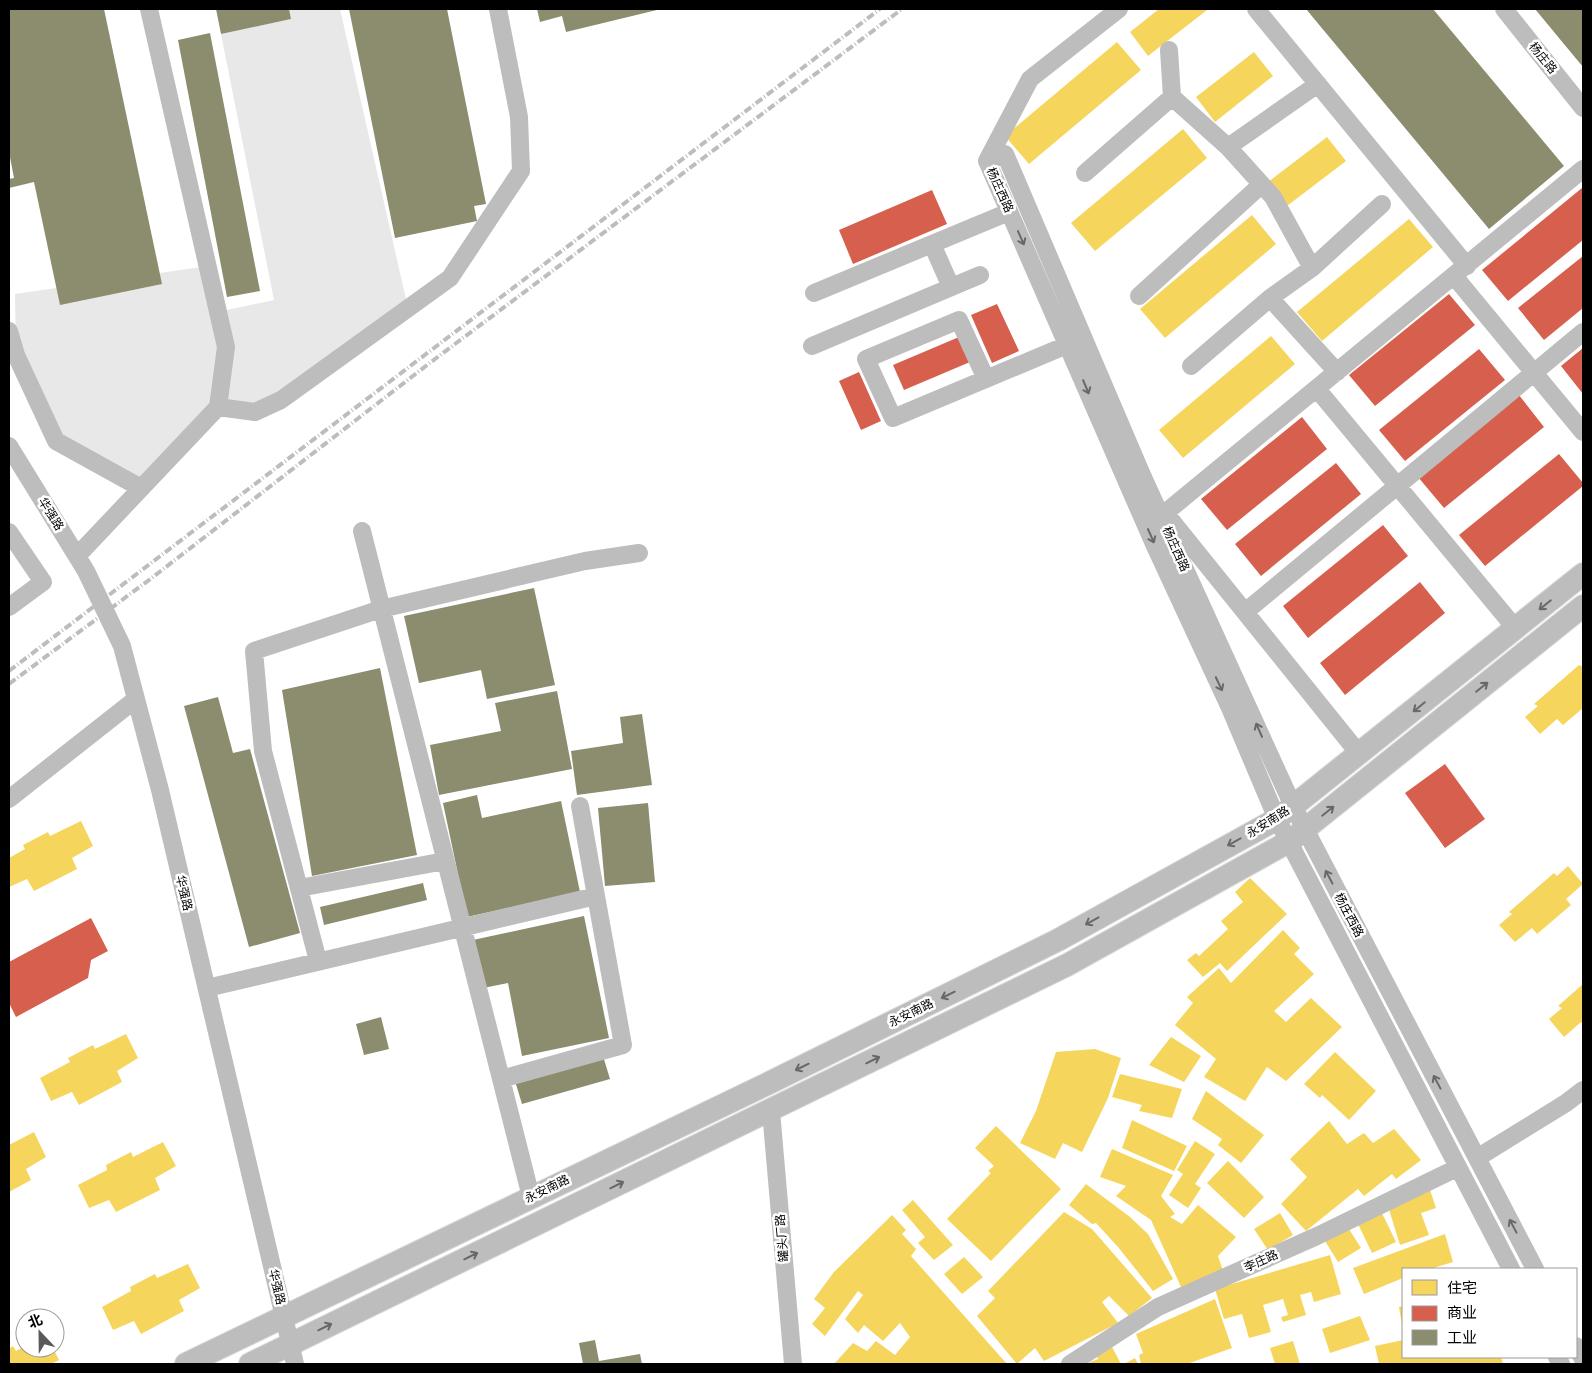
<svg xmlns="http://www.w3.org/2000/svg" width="1592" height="1373" font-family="'PT Sans','Noto Sans SC',sans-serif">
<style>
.green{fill:#e8e8e8}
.homes{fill:#f6d55c}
.shops{fill:#d6604d}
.industry{fill:#8c8c6e}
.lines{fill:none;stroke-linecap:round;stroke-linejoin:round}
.major-casing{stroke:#dbdbdb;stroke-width:24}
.minor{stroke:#bdbdbd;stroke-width:18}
.major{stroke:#bdbdbd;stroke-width:22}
.rail{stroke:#bdbdbd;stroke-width:4;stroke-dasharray:8 2.5 1 2.5;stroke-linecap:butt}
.oneway{stroke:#686868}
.labels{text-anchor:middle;stroke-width:5;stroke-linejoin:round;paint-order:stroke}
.street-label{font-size:12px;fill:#000;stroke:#fff}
</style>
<rect width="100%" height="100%" fill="#fff"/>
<path class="green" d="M289,9h51l68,299 -153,104 -37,-5 -77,81 -85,-47 -40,-86 -1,-61 193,-28 10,46 56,-12 -53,-266 70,-15z"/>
<path class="homes" d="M1159,9l48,1 -59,46 -18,-24z
M1117,42l24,28 -112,94 -24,-28z
M1254,52l19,24 -58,46 -19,-25z
M1183,129l24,29 -112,93 -24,-28z
M1327,137l19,24 -59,45 -19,-24z
M1252,215l24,29 -111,94 -25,-29z
M1409,219l24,28 -111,94 -25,-29z
M1271,336l24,28 -112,94 -24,-28z
M1579,665l4,2v41l-20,17 -6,-6 -17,15 -15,-17 13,-11 -4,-2z
M81,821l12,25 -21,12 5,11 -43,22 -7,-12 -18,8v-29l16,-9 -2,-4 25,-13 2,4z
M1568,866l15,18 -17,15 5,6 -34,29 -5,-6 -17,14 -16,-17 13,-11 -3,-2 45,-39 3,3z
M1250,878l37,36 -60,57 -7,-8 -17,14 -16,-17 9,-7 3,3 29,-27 -7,-8 22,-19 -8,-10z
M1283,930l17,18 -6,6 20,20 -40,37 12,11 25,-24 31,29 -56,54 -19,-14 -22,34 -41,-24 12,-18 -41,-34 18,-22 -6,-6 32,-29 12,15z
M1583,984v40l-2,-2 -17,15 -15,-18 13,-11 -4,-2z
M126,1034l12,24 -21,13 5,11 -43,23 -7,-13 -21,9 -11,-23 30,-16 -2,-4 25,-13 2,4z
M1171,1037l30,19 -17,26 -35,-17z
M1095,1049l26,9 -13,40 -26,54 -19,-9 -8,16 -35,-16 16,-32 20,-59z
M1335,1052l41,39 -27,29 -27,-25 -2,3 -16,-14z
M1120,1074l62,15 -10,29 -33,-7 3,-6 -30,-8z
M1206,1091l58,44 -23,28 -23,-18 4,-6 -30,-20z
M1132,1120l55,26 -13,25 -52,-23z
M1329,1121l18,23 17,-11 9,10 21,-14 27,31 -25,19 -4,-5 -28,22 -6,-7 -52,42 -25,-27 26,-27 -17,-18z
M996,1126l65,63 -70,72 -44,-42 44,-46 -3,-2 6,-5 -19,-18z
M34,1132l12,25 -20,12 5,11 -22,12v-47z
M1195,1141l20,13 -20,30 6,4 -13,20 -19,-13 14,-21 -6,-4z
M163,1142l13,24 -21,12 5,12 -44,22 -7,-12 -20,8 -11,-23 29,-15 -1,-5 25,-13 2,5z
M1112,1149l61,26 -12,21 14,18 -5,3 12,7 16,-19 38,32 -18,19 5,15 -42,16 -30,-67 -35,-24 10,-10 -26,-9z
M1228,1161l36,36 -20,21 -37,-35z
M1086,1184l44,33 18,17 25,45 -20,12 -35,-44 -22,-24 -4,1 -23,-19z
M1429,1187l7,21 -15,5 8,22 -29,10 -13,-42z
M913,1200l40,45 -19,15 -16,-17 7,-6 -23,-27z
M1380,1209l16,33 -24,11 -15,-31z
M1064,1212l28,17 60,69 -23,18 -20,-20 -7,6 16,21 -74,38 -9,-13 -18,16 -40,-48 18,-18 -7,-7z
M1280,1213l13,22 -25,15 -14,-21z
M892,1215l14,15 -4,4 14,15 -5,7 96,108h-173l19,-21 14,8 9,-10 19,14 15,-18 -10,-14 -17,18 -19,-16 -6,8 -13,-14 18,-24 -5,-4 -33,45 -13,-12 13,-16 -11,-9 20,-27z
M1347,1226l14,22 -23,14 -13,-21z
M1445,1234l8,28 -23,7h-27v9l-39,16 -11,-26z
M1330,1255l11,39 -27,8 -3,-10 -11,3 6,20 -23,7 -2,-5 7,-2 -5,-16 -20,6 8,27 -22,6 -7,-24 -18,5 -9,-30z
M964,1257l19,20 -21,17 -18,-20z
M188,1264l12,24 -21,12 5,11 -43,23 -7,-13 -21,9 -11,-23 29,-16 -1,-4 25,-13 2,4z
M1215,1299l17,49 -45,16h-46l-2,-9 4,-2 -7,-19z
M1403,1306v19h-1l-3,-18z
M1360,1316l10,24 -40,13 -8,-24z
M1403,1340v17h98l2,7h-124l-4,-18z
M1293,1341l7,23h-25l-5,-16z
M1111,1345l10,19h-35l12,-5 -3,-7z
M13,1346l3,5 9,-5v2h28l6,12 -8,4h-42v-15z
M1135,1358l3,6h-14z"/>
<path class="shops" d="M1582,188l1,52 -75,61 -26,-31z
M932,190l15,34 -94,40 -14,-34z
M1583,256v52l-39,32 -26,-32z
M1449,294l26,31 -100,81 -26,-31z
M997,304l22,47 -27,12 -21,-48z
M959,337l11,25 -66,28 -11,-25z
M1583,348v46l-22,-28z
M1479,349l26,31 -100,81 -26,-31z
M859,372l22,49 -20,9 -22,-49z
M1519,395l25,32 -100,81 -26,-31z
M1302,417l25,32 -100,81 -26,-31z
M1559,454l24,29v3l-98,80 -26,-31z
M1336,463l25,31 -100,82 -26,-32z
M1383,525l25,31 -100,82 -25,-32z
M1420,582l25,31 -100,82 -25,-32z
M1445,764l40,55 -40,29 -40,-55z
M91,918l17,33 -17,9 -3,18 -72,39 -7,-14v-41z"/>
<path class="industry" d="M9,9h95l58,275 -102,21 -26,-123 -25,6v-9l5,-1 -5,-26z
M216,9h73l2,10 -70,15z
M349,9h98l39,195 -12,2 3,15 -82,17z
M537,9h124l-95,23 -4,-16 -22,6z
M1306,9h127l131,157 -75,63z
M1535,9h48v58z
M210,33l50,258 -33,6 -49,-257z
M534,588l21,97 -68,14 -6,-29 -62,13 -15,-67z
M380,668l37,187 -105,21 -30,-186z
M557,691l15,78 -133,26 -9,-50 71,-14 -6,-28z
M218,697l15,56 17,-4 50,184 -51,14 -65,-241z
M642,714l10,71 -75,10 -6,-44 52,-8 -3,-26z
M477,795l5,23 79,-17 19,91 -113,25 -24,-114z
M648,803l7,79 -50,4 -7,-78z
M423,883l4,17 -103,25 -4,-18z
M584,916l25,122 -87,18 -14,-73 -25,5 -10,-48z
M381,1017l8,32 -25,6 -8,-31z
M603,1056l7,23 -88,25 -7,-23z
M595,1340l4,21 41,-7 2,10h-59l-4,-21z"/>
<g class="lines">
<defs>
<path id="major" d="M186,1364l581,-280 291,-144 219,-121 306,-245
M250,1364l817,-399 223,-124 293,-235"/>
</defs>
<use href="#major" class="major-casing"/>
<path class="minor" d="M1256,9l211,257
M1504,9l79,99
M1169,50l3,47 56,50 45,50 39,71
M1228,147l90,-63
M987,161l18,-7 137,321 151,331 242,463
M987,161l167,383 76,164 47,111 234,450
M987,161l43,-82 89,-70
M1085,173l87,-76
M932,244l19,43
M1454,276l129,156
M814,293l195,-81
M1139,296l122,-111
M1270,298l67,74
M9,331l7,24 40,86 85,47
M812,346l168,-71
M1191,366l79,-68 42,-30 70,-64
M986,379l-27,-59 -93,39 27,59 174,-73
M1317,389l199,240
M218,407l37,5 26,-12 169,-122 71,-107 -2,-54 -21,-108
M9,446l77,125 36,75 38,144 135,574
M1165,513l418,-344
M1170,519l190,236
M362,531l169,666
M9,532l34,50 -34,25
M77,556l141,-149 8,-60 -77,-338
M1245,612l338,-280
M9,799l127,-100
M299,888l146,-27
M318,961l-55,-210 -9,-100 127,-42 204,-48 54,-8
M207,988l389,-92 -16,-90
M501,1079l122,-34 -27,-149
M771,1111l22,253
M1477,1158l89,-55 17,-13
M1576,1346l7,13
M1557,1357l4,7
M1070,1364l88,-57 159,-71 140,-68"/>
<use href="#major" class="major"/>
<path class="rail" d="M9,671l871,-662
M9,684l144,-107 278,-215 471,-353"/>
</g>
<defs><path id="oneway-shaft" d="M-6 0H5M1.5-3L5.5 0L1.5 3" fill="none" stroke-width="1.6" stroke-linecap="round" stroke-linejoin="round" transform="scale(1.25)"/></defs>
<g class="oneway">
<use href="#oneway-shaft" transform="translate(1021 238) rotate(66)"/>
<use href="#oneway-shaft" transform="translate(1086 387) rotate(67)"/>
<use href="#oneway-shaft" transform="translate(1151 536) rotate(66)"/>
<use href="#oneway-shaft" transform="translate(1545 605) rotate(141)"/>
<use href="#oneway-shaft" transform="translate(1219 684) rotate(65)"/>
<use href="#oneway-shaft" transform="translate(1482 687) rotate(-39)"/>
<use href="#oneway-shaft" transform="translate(1419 707) rotate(141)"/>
<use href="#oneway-shaft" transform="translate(1259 730) rotate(-114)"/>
<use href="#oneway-shaft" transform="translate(1328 811) rotate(-39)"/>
<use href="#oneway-shaft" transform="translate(1234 842) rotate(151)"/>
<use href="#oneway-shaft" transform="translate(1329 877) rotate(-118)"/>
<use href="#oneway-shaft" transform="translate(1092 921) rotate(151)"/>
<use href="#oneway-shaft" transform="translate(948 995) rotate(154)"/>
<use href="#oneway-shaft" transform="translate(873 1060) rotate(-26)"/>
<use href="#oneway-shaft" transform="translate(802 1067) rotate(154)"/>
<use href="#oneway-shaft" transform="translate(1437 1082) rotate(-118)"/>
<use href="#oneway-shaft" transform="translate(617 1185) rotate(-26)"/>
<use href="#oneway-shaft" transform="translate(1513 1226) rotate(-118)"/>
<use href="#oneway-shaft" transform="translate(471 1256) rotate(-26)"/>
<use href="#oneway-shaft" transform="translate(325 1327) rotate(-26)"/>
</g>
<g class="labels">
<g class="street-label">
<text transform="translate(1543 58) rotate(51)" y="4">杨庄路</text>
<text transform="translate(1000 190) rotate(66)" y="4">杨庄西路</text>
<text transform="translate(51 514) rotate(58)" y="4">华强路</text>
<text transform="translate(1176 549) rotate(66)" y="4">杨庄西路</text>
<text transform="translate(1268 822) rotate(-32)" y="4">永安南路</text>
<text transform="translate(184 893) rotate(77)" y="4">华强路</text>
<text transform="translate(1349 915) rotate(62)" y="4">杨庄西路</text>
<text transform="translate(911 1013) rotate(-26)" y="4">永安南路</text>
<text transform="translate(547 1189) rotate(-26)" y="4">永安南路</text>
<text transform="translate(782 1238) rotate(-95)" y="4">罐头厂路</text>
<text transform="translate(1261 1261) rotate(-24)" y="4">李庄路</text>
<text transform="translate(277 1287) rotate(77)" y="4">华强路</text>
</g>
</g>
<rect width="1592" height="1373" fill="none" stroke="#000000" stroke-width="20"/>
<rect x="1402" y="1268" width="175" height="90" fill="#ffffff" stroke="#999999"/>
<rect x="1412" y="1280" width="25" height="15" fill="#f6d55c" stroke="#999999"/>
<text x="1447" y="1293" font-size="15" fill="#000000">住宅</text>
<rect x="1412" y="1306" width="25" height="15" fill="#d6604d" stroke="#999999"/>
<text x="1447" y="1318" font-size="15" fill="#000000">商业</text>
<rect x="1412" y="1330" width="25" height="15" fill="#8c8c6e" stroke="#999999"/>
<text x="1447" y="1343" font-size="15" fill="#000000">工业</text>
<g transform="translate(40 1333) rotate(338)"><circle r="24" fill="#ffffff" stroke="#999999"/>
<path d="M0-4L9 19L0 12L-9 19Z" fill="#595959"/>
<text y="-8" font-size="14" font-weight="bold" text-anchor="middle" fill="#000000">北</text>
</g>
</svg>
